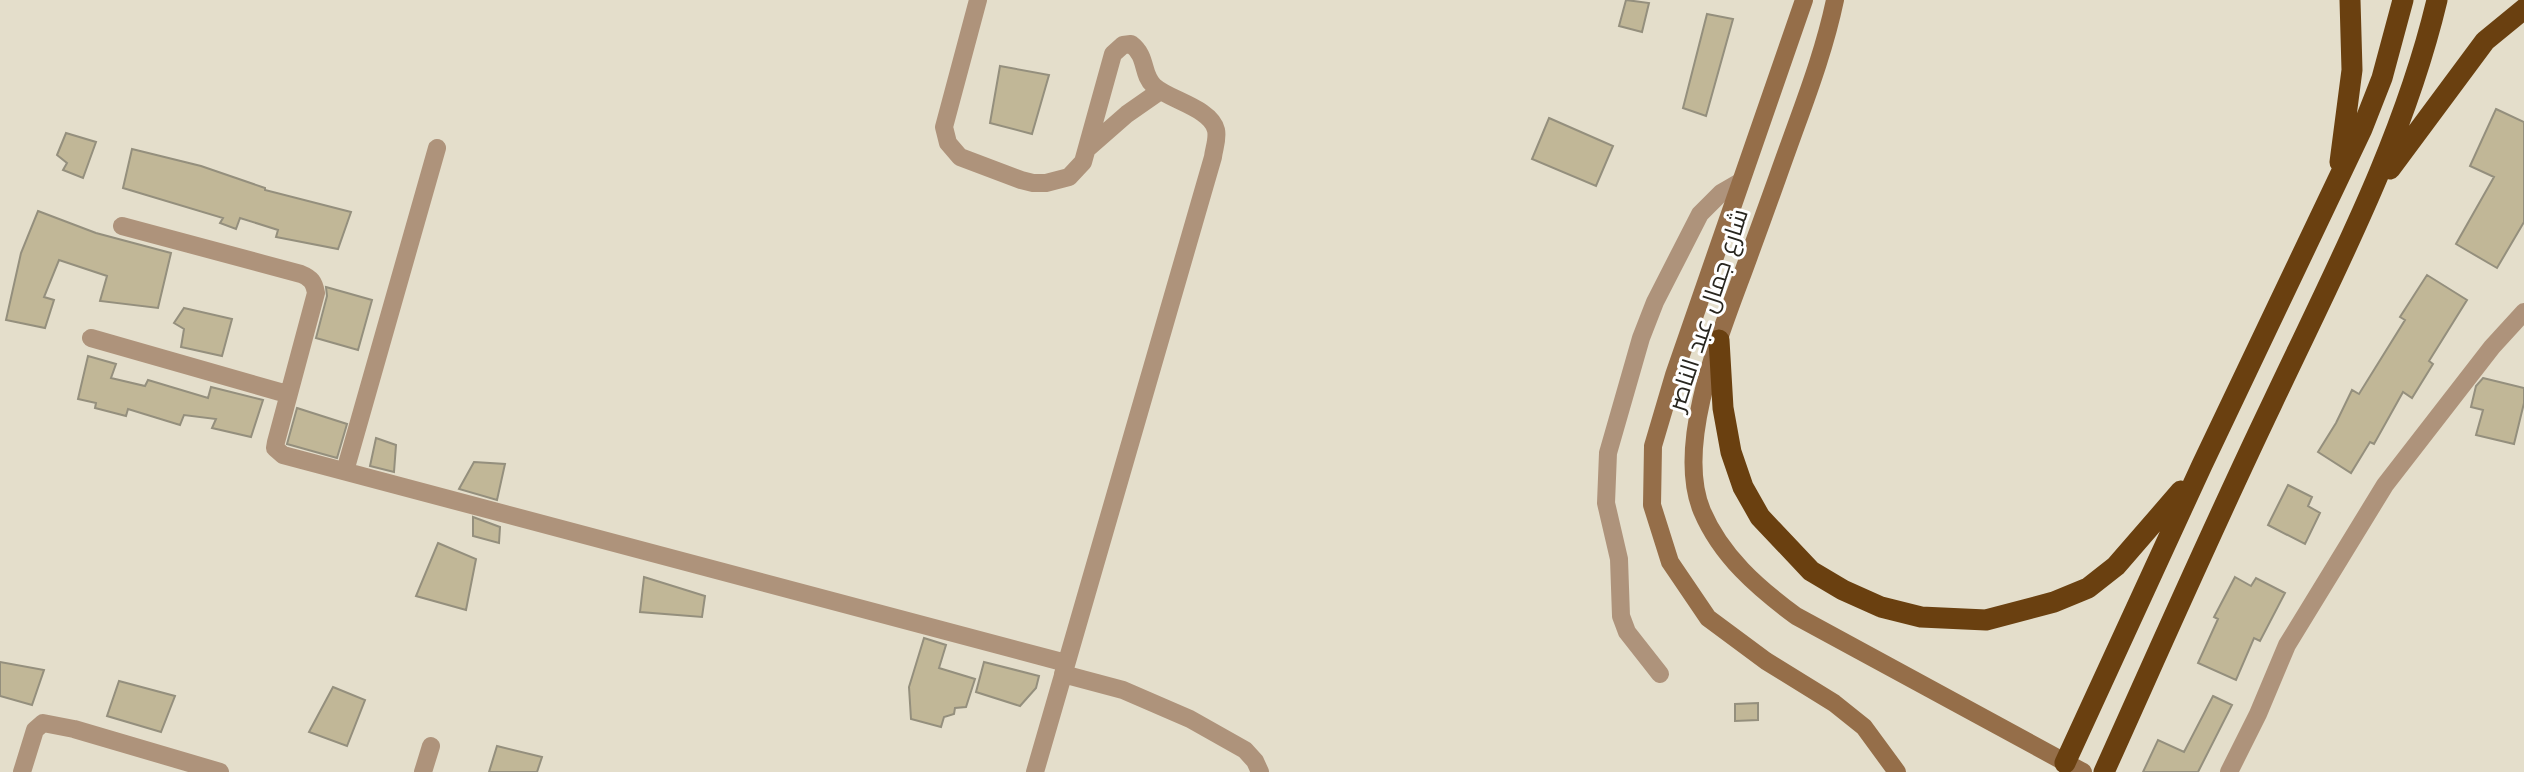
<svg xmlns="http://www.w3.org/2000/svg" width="2524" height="772" font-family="'Work Sans',Cairo,sans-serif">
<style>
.building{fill:#c1b797;stroke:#948f7d;stroke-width:2}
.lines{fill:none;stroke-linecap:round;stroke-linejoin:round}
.street{stroke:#ae937b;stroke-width:18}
.secondary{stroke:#956e49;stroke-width:18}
.highway{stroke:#6a4010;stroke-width:21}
.labels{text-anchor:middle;stroke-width:6;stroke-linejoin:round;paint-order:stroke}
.street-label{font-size:24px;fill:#28261f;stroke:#fff}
</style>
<rect width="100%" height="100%" fill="#e4decb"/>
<path class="building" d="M1626,0l23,3 -7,29 -23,-6z
M1707,14l26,5 -27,97 -23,-8z
M1000,66l49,9 -17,59 -42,-11z
M2496,109l28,13v100l-27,46 -41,-24 38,-67 -24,-11z
M1549,118l64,28 -17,40 -64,-27z
M66,133l30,9 -13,36 -20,-8 4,-7 -10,-8z
M132,149l69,17 64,22v2l86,22 -13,37 -62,-12 2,-7 -38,-12 -4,11 -16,-6 3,-5 -100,-30z
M38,211l58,22 75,20 -13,55 -58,-7 7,-25 -48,-16 -15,37 10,3 -9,28 -39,-8 15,-67z
M2427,275l40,25 -38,61 4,3 -21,34 -9,-6 -29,52 -4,-2 -19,31 -33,-21 18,-29 16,-33 7,4 46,-74 -5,-3z
M326,287l46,13 -14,50 -42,-12 11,-42z
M184,308l48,11 -10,37 -41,-9 3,-18 -10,-6z
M88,356l28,8 -5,14 34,8 3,-6 60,18 3,-11 52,13 -12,37 -39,-9 4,-9 -32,-4 -4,10 -52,-16 -2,7 -31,-8 1,-5 -18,-4z
M2483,378l41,10v15l-10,41 -38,-9 7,-25 -12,-3 5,-21z
M297,408l50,16 -10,34 -50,-14z
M376,438l20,7 -2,27 -24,-6z
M474,462l31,2 -8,36 -38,-11z
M2288,485l24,12 -4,9 12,7 -15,31 -37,-19z
M473,517l27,10 -1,16 -26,-7z
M438,543l38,16 -10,51 -50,-14z
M644,577l61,19 -3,21 -62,-5z
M2235,577l16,9 5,-8 29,15 -25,48 -6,-3 -18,42 -38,-17 20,-44 -4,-2z
M924,638l22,7 -7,23 36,11 -9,28 -11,1 -1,6 -10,3 -3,10 -30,-8 -2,-32z
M0,662l44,8 -12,35 -32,-9z
M984,662l55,14 -3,12 -16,18 -44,-14z
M119,681l56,15 -14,36 -54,-16z
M333,687l32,13 -18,46 -38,-14z
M2213,696l19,9 -34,67h-55l15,-32 26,12z
M1758,703v17l-23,1v-17z
M497,746l45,11 -5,15h-48z"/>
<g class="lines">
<path class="street" d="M978,0l-34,127 4,16 12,14 61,23 12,3h13l23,-6 14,-15 30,-108 10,-9 8,-1c17,13 10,30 23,42 15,14 57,22 62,44 2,9 -2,18 -3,27l-178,615
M1087,149l40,-35 33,-23
M122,226l179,48c10,4 13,8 15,19l-40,149 -1,6 8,7 783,208
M91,338l196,56
M345,471l92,-323
M1063,674l60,16 67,29 55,31 10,11 5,11
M1660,674l-33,-42 -6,-16 -2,-57 -13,-56 2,-50 33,-115 14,-36 45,-88 21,-21 19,-11
M22,772l13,-42 8,-7 31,6 146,43
M423,772l8,-26
M2229,772l29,-58 29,-69 98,-160 107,-138 32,-35"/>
<path class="secondary" d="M1804,0l-130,375 -21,71 -1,59 18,57 38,56 58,43 68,42 30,24 33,45
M1835,0c-9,43 -24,85 -39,126 -16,44 -31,87 -47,130 -24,67 -76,186 -47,255 19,45 56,77 94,105l287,156"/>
<path class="highway" d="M2340,162l12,-92 -2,-70
M2390,169l95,-128 39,-32
M1719,340l4,68 8,44 12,35 17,30 51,54 32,19 38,17 40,10 65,3 68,-18 34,-14 28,-22 65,-75
M2065,763l137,-298 160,-336 20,-51 21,-78
M2104,772c55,-122 109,-245 167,-366 62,-132 132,-263 166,-406"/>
</g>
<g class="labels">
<g class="street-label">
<text transform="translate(1708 310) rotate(-72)" y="8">شارع جمال عبد الناصر</text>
</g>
</g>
</svg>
